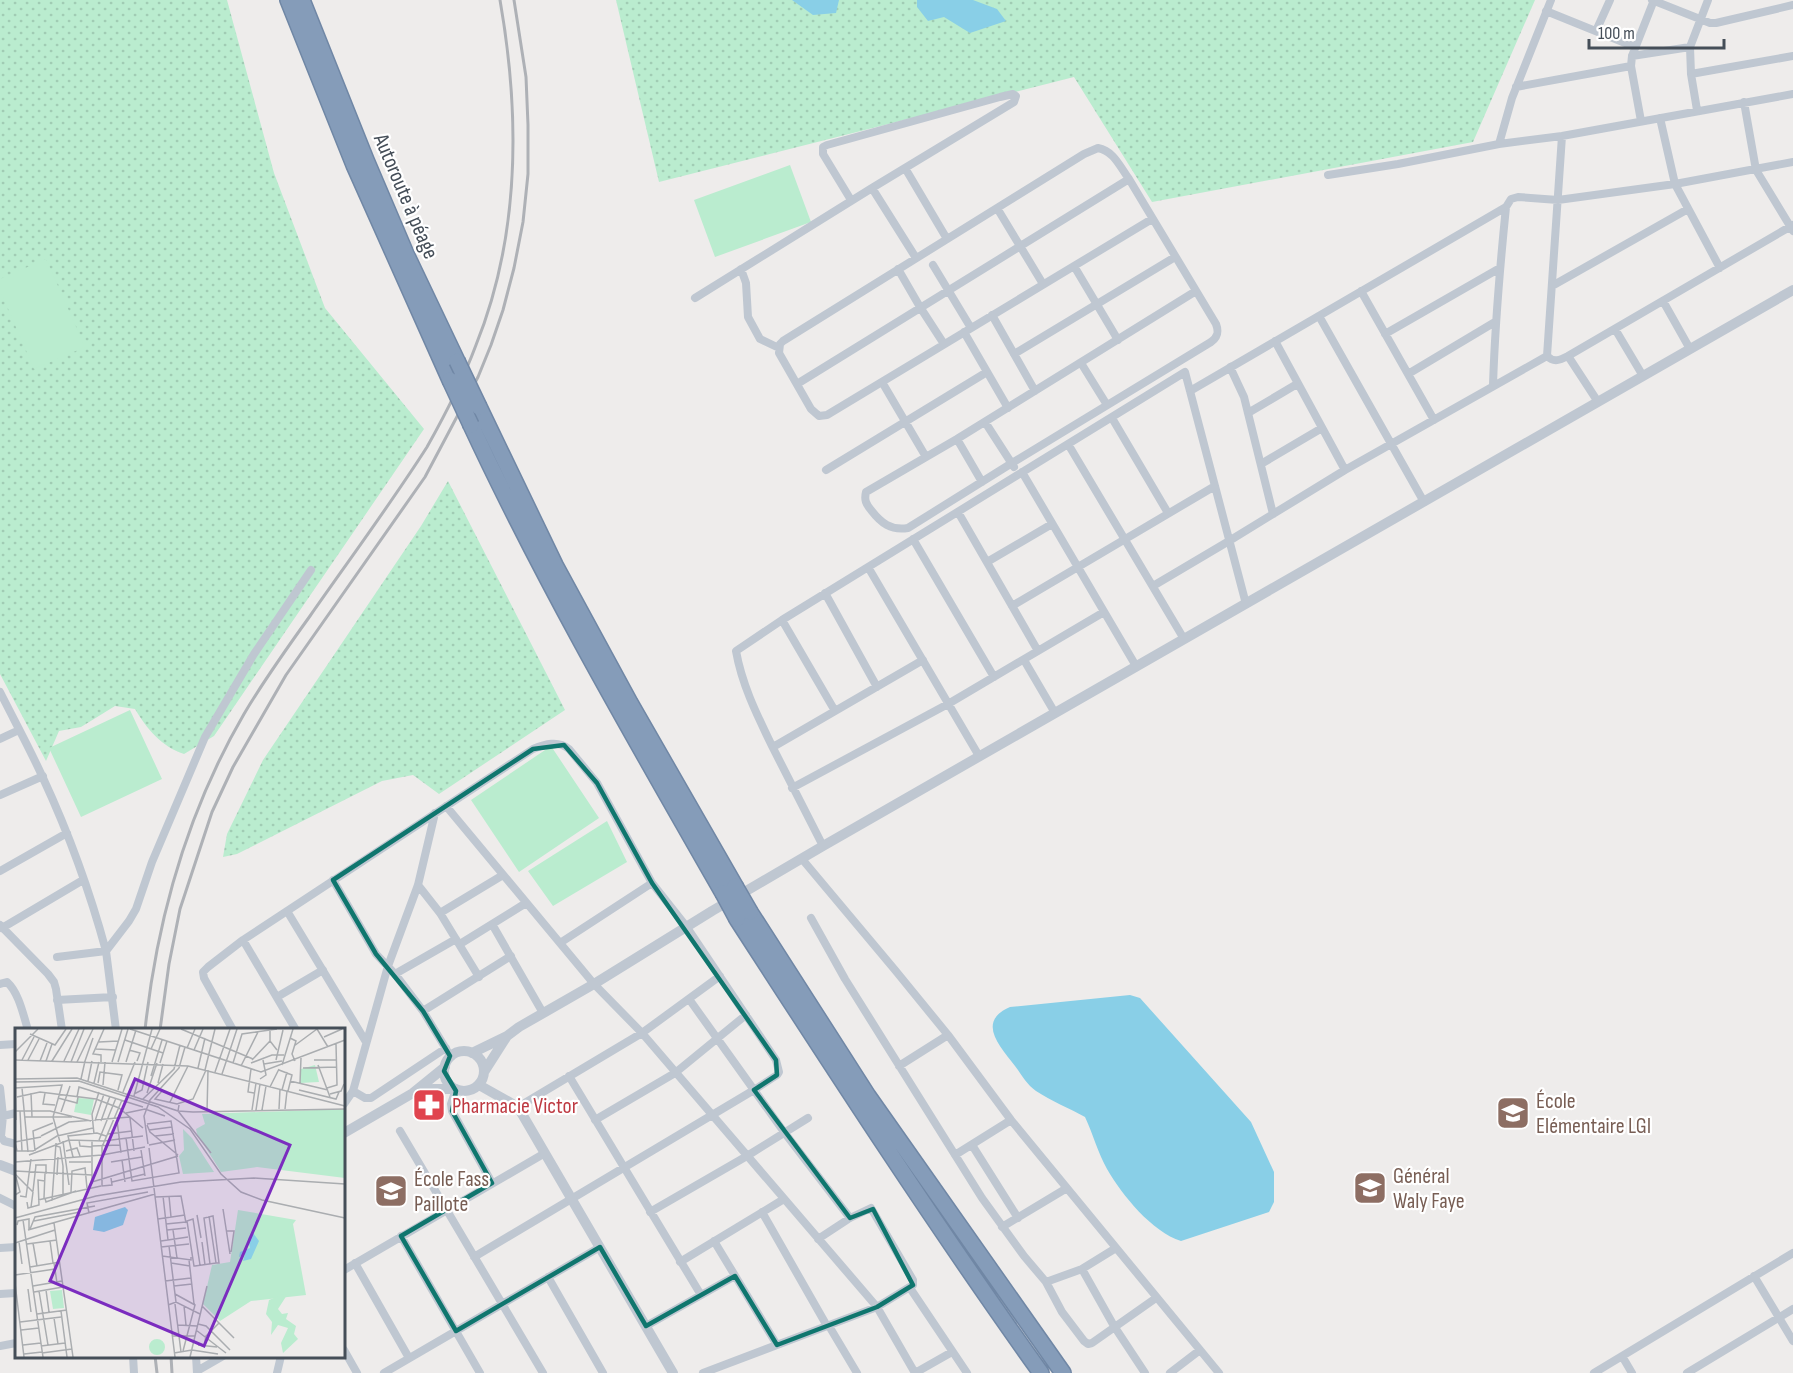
<svg xmlns="http://www.w3.org/2000/svg" width="1793" height="1373" font-family="'Sofia Sans Condensed',sans-serif">
<style>
.grass{fill:url(#grass-dots)}
.pitch{fill:#baeccf}
.water{fill:#89cfe7}
.lines{fill:none;stroke-linecap:round;stroke-linejoin:round}
.motorway-casing{stroke:#7087a5;stroke-width:18}
.minor{stroke:#bfc7d1;stroke-width:8}
.tertiary{stroke:#bfc7d1;stroke-width:10}
.motorway{stroke:#859cb9;stroke-width:15}
.rail{stroke:#aeb1b6;stroke-width:3}
.motorway-bridge-casing{stroke:#7087a5;stroke-width:18;stroke-linecap:butt}
.motorway-bridge{stroke:#859cb9;stroke-width:15}
.marked{fill:none;stroke:#0f766e;stroke-width:4.5;stroke-linejoin:round}
.labels{text-anchor:middle;stroke-width:4.5;stroke-linejoin:round;paint-order:stroke}
.street-label{font-size:22px;fill:#454e58;stroke:#fff}
.education-label{font-size:22px;fill:#785e54;stroke:#fff;text-anchor:start}
.health-label{font-size:22px;fill:#be3a42;stroke:#fff;text-anchor:start}
.inset-road{fill:none;stroke:#aaadb0;stroke-width:1.5}
.view{fill:#7b2cbf;fill-opacity:0.15;stroke:#7b2cbf;stroke-width:3}
.inset-edge{fill:none;stroke:#454e58;stroke-width:3}
</style>
<defs>
<pattern id="grass-dots" width="8" height="8" patternUnits="userSpaceOnUse" patternTransform="scale(1.5)"><rect width="8" height="8" fill="#baeccf"/><path d="M2 2h.1M6 6h.1" fill="none" stroke="#a1ccb4" stroke-width="1.8" stroke-linecap="round"/></pattern>
</defs>
<rect width="100%" height="100%" fill="#eeeceb"/>
<path class="grass" d="M0,0h227l47,173 51,135 99,121 -210,307 -30,18c-22,-7 -38,-26 -49,-45l-20,-3 -34,21 -22,4 -13,30 -46,-87z
M616,0h919l-62,142 -321,60 -78,-125 -415,105z
M448,481l117,229 -126,84 -26,-19 -31,6 -145,73 -14,3 4,-23 36,-74 158,-234z"/>
<path class="pitch" d="M790,165l21,57 -96,35 -21,-57z
M46,259l39,88 -51,22 -34,-79v-11z
M130,710l32,69 -81,38 -32,-69z
M551,746l48,72 -80,54 -48,-72z
M607,821l20,41 -74,44 -25,-35z"/>
<path class="water" d="M792,0h47l-3,13 -23,2z
M917,0h56l24,9 9,12 -36,12 -26,-16 -16,4 -11,-14z
M1130,995l10,3 111,124 23,50v30l-5,10 -88,29c-29,-9 -59,-46 -74,-72 -9,-16 -14,-35 -22,-52 -16,-9 -34,-16 -49,-26 -9,-6 -15,-17 -21,-25 -15,-20 -39,-44 -5,-59z"/>
<g class="lines">
<defs>
<path id="motorway" d="M288,0l66,165 96,215
M302,0l64,160 40,94 51,107
M479,407l76,158 75,138 105,183
M471,425c75,161 164,314 252,468
M750,912l118,184 195,277
M737,919c99,153 198,306 304,454"/>
</defs>
<use href="#motorway" class="motorway-casing"/>
<path class="minor" d="M1652,0l58,23h6l77,-18
M1546,11l89,36
M1596,31l14,-31
M1632,56l58,-9
M1691,74l102,-18
M1516,87l115,-21
M1744,102l12,68 37,61
M1697,110l-6,-36 -1,-27 18,-47
M1660,118l15,66 45,84
M1641,121l-10,-55 1,-10 22,-56
M1562,136l-15,220c7,7 13,4 21,0l225,-131
M1499,144l13,-46 39,-98
M905,168l42,71
M1328,175l70,-11 101,-20 63,-8 231,-42
M872,188l44,70
M997,208l46,76
M1152,219l-325,196 -8,1 -8,-7 -32,-56 1,-9 3,-3 301,-187 14,-6c16,3 22,19 31,31l87,145c3,8 2,13 -5,18l-199,121 -104,65c-17,3 -27,-5 -37,-18 -5,-6 -7,-10 -5,-18l91,-53 239,-148
M933,265l38,63
M1074,266l44,74
M741,269l5,14 2,34 12,22 19,9
M898,269l22,38 24,37
M1552,286l136,-77
M1361,291l73,129
M695,298l177,-110 142,-86 2,-6 -3,-2 -13,3 -173,48 -4,2v7l28,46
M1663,301l27,48
M992,315l43,76
M1319,316l105,186
M1615,329l28,47
M964,332l44,76
M1385,334l115,-66
M1275,341l70,129
M1014,354l161,-97
M1568,356l30,46
M1081,363l26,42
M1230,367l14,30 29,117
M1408,374l87,-52
M882,382l44,75
M797,384l332,-205
M1493,385c2,-60 7,-119 13,-178l5,-8 7,-2 40,3 117,-16 118,-22
M1190,391l316,-184
M1248,413l49,-29
M1112,418l56,95
M985,422l29,45
M957,439l25,43
M1068,444l116,195
M1261,464l61,-36
M826,470l161,-98
M1022,472l114,194
M958,512l80,139
M913,539l81,138
M987,562l65,-38
M868,567l111,189
M1153,586l76,-45 116,-71 202,-114
M825,593l52,94
M1012,606l203,-120
M782,620l53,91
M1024,660l31,53
M0,692c14,28 30,57 43,86 26,56 47,114 63,173l-49,6
M0,739l19,-9
M773,747l150,-87
M792,788l156,-84 156,-92
M0,795l43,-19
M446,806l148,178 48,49 235,274 38,66
M823,846c-17,-33 -34,-66 -51,-100 -15,-31 -30,-61 -36,-95l46,-31 403,-248 61,232
M802,859l93,111 53,65 63,85 208,253
M0,871l67,-38
M333,880l43,74 19,20 28,37 28,46
M418,885l22,28 39,64
M287,911l79,131
M440,913l63,-38
M811,918l34,61 137,219 42,58 22,26 16,30 22,29 4,3 4,-1 64,-45
M492,924l51,89
M0,925l48,49 6,8 2,7 6,41
M2,928l81,-48
M243,940l53,90
M560,943l92,-60
M460,944l66,-41
M395,974l61,-35
M0,984l7,-2c12,11 16,32 21,48
M277,997l46,-27
M689,999l95,133 66,86
M57,1000l56,-3
M423,1011l88,-55
M116,1030l-10,-79 23,-30 7,-12 16,-47 53,-125 49,-83 57,-84
M233,1030l-29,-52 -1,-6 5,-5 35,-27 290,-191c12,-5 25,-9 36,0l28,34 55,100 34,43 90,134 3,12 -2,3 -23,15 -280,167
M0,1045l16,-1
M899,1066l49,-31
M569,1076l132,219
M0,1088l3,28 -2,20 3,5 12,3
M456,1089l-5,15 1,7 40,72
M353,1091l12,7h6l75,-50
M344,1104l9,-13 35,-125 30,-81 17,-72
M518,1107l124,-74 78,-57
M3,1116l13,-3
M595,1120l80,-47 71,-58
M400,1131l143,242
M972,1145l46,73
M955,1155l56,-35
M0,1198l16,8
M650,1212l97,-56 61,-38
M762,1212l65,114
M1002,1227l65,-39
M401,1236l79,137
M714,1241l63,104
M0,1248l16,-1
M680,1262l104,-63
M355,1263l54,95
M1082,1269l32,57 31,47
M344,1270l201,-117
M1754,1276l39,65
M548,1277l55,96
M1046,1282l36,-13 34,-21
M910,1288l57,85
M0,1294l16,-1
M646,1326l89,-50
M829,1326l28,47
M0,1346l16,-3
M344,1350l13,23
M133,1356l1,17
M196,1356l1,17
M1622,1356l10,17
M197,1371l26,-15
M277,1373l4,-17
M384,1373l216,-126
M703,1373l174,-66 36,-22v-5l-42,-72 -21,10 -32,21
M915,1373l37,-21
M1170,1373l30,-23
M1594,1373l199,-120
M1687,1373l106,-64"/>
<path class="tertiary" d="M444 1071a20 20 0 1 1 40 0a20 20 0 1 1-40 0Z
M472,1053l35,-17 12,-9 75,-43 118,-73 111,-65 970,-556
M484,1072l23,-36
M479,1085l39,22 155,266
M416,1093l18,-4h22
M344,1133l69,-40 32,-26
M0,1165l16,6"/>
<use href="#motorway" class="motorway"/>
<path class="rail" d="M145,1030c12,-112 42,-218 99,-316 20,-34 43,-66 66,-98 39,-56 80,-111 117,-169 18,-32 36,-67 49,-102 44,-109 44,-231 24,-345
M160,1030l9,-66 11,-55 32,-97 21,-45 53,-92 139,-198 53,-100 13,-32 12,-35 11,-42 9,-46 5,-48v-49l-2,-48 -12,-77
M155,1356l2,17
M171,1356l1,17"/>
<defs>
<path id="motorway-bridge" d="M457,361l22,46
M450,380l21,45
M735,886l15,26
M723,893l14,26"/>
</defs>
<use href="#motorway-bridge" class="motorway-bridge-casing"/>
<use href="#motorway-bridge" class="motorway-bridge"/>
</g>
<path class="marked" d="M564,745l33,38 55,100 124,177 1,15 -23,15 96,128 23,-9 40,76 -36,22 -100,38 -42,-69 -89,50 -46,-79 -144,84 -55,-95 91,-53 -40,-72 4,-20 -12,-20 6,-15 -27,-45 -47,-57 -43,-74 200,-131z"/>
<defs>
<symbol id="pharmacy-square" viewBox="-11 -11 22 22"><rect x="-9" y="-9" width="18" height="18" rx="4" fill="#e0444e" stroke="#fff"/><path d="M-2-6h4v4h4v4h-4v4h-4v-4h-4v-4h4Z" fill="#fff"/></symbol>
<symbol id="school-square" viewBox="-11 -11 22 22"><rect x="-9" y="-9" width="18" height="18" rx="4" fill="#8d6e63" stroke="#fff"/><path d="M0-5L7-2L0 1L-7-2ZM-4 1L0 2.5L4 1V4Q0 6-4 4Z" fill="#fff"/></symbol>
</defs>
<g fill-rule="evenodd">
<use href="#pharmacy-square" x="410" y="1086" width="38" height="38"/>
<use href="#school-square" x="1494" y="1094" width="38" height="38"/>
<use href="#school-square" x="1351" y="1169" width="38" height="38"/>
<use href="#school-square" x="372" y="1172" width="38" height="38"/>
</g>
<g class="labels">
<g class="street-label">
<text transform="translate(407 196) rotate(67)" y="8">Autoroute à péage</text>
</g>
<g class="education-label">
<text x="1536" y="1108">École<tspan x="1536" dy="25">Elémentaire LGI</tspan></text>
<text x="1393" y="1183">Général<tspan x="1393" dy="25">Waly Faye</tspan></text>
<text x="414" y="1186">École Fass<tspan x="414" dy="25">Paillote</tspan></text>
</g>
<g class="health-label">
<text x="452" y="1113">Pharmacie Victor</text>
</g>
</g>
<g transform="translate(15 1028)">
<rect width="330" height="330" fill="#eeeceb"/>
<path d="M330,81v69l-88,-11 -36,5 -24,-38 -1,-5 9,-5 -3,-10zM168,101l9,9 22,34 -31,2 -4,-18 5,-6zM223,182l58,10 -3,4 13,71 -55,6 -31,20 -17,-17 9,-39 18,-3z" fill="#baeccf"/>
<path d="M62,70l17,1 -3,16 -17,-3zM268,266l4,1 -9,14 4,5 6,-1 -2,6 10,7 -2,8 4,5 -15,14 -2,-10 7,-15 -10,-3 -7,10 1,-13 -6,-8 3,-14z" fill="#baeccf"/>
<path d="M300,37l4,17 -19,1 1,-14z" fill="#baeccf"/>
<path d="M47,262l2,18 -11,1 -3,-18zM134 319a8 8 0 1 1 16 0a8 8 0 1 1-16 0Z" fill="#baeccf"/>
<path d="M110,179l3,3 -5,15 -19,7 -11,-2 2,-13zM238,205l6,8 -8,18 -8,2 2,-7 -6,3 1,-5 10,-4 -2,-10z" fill="#89cfe7"/>
<path class="inset-road" d="M115,1l131,43 84,-32M166,1l72,30M302,1l11,18M255,2v11l7,9M15,6l25,11 11,-16M309,9l18,-8M275,10l6,3 -4,13 3,7M110,12l38,13M84,14l19,-1M279,18l23,-17M172,20l8,-19M81,21l20,1M136,21l9,-20M114,22l11,3 -3,8M179,22l9,-21M0,24l23,-23M0,32l173,6 157,40M7,32l12,-23M13,32l11,-21M237,32l18,-19M261,32l7,-30M299,32h23M25,33l7,-18M31,33l6,-17M37,33l20,-32M49,33l15,-32M70,33l8,-23M56,34l13,-33M62,34l16,-33M86,34v-7l-8,-1 11,-25M97,34l10,-33M103,34l10,-33M111,34l10,-32M145,35l7,-22M218,35l9,-29 35,-5M236,35l21,-8h12M249,36l18,-3M267,37l11,-36M303,37l12,32M226,38l17,-34M183,40l7,-30M288,40l33,-1M236,41l-3,23 6,1M190,42l10,-41M264,42l13,5 -4,16M200,44l15,-43M207,46l15,-45M136,48l11,-36M0,51l62,-1 101,33 33,42M66,51l4,-18M245,51l6,-4 -3,-15M73,53l4,-20M275,53l38,9M0,54l64,-1 79,26 32,22 31,45 20,18 21,8 83,18M79,55l5,-21M83,55l2,-11 22,3 -4,15M143,55l5,-19M285,55l1,-25M88,57l2,-23M255,59l9,-18M0,60l47,-3 -9,32 7,25M0,60l1,32M7,60l6,64M312,60l10,-3 -1,-41M267,62l5,-18M284,62l37,9 3,-7M108,64l12,-30M16,65l1,24M30,65l-2,11 12,1M132,65l10,-30M119,66l8,-4 6,-28M157,66l-10,-3 -7,8 22,5 16,-5 13,-29M315,66l11,-3 3,-7M119,68l18,-67M2,69l23,-5 56,7 23,9 24,20M62,69l2,-10 64,20M43,70l19,5 1,-6M128,71l31,-30 6,-24M155,74l18,-36M164,77l-1,6 15,1 152,-3M264,81l1,-20M270,81l2,-18M237,82l4,-27M241,82l4,-26M247,82l4,-24M0,83h35l41,10M5,83l2,40M46,84l9,-26M192,84l1,-42M111,85l19,-4 20,7M10,89h47M115,90l4,33M102,92l4,33M80,93l9,-27M86,93l9,-25M132,97l3,7 28,23M134,102l23,-3M79,106l-2,-20 7,-22M93,106l24,-3M26,108l28,-14 61,-5M140,108l19,-2M111,110l6,43 47,-8 -8,-52 -24,3M64,112l1,6 12,1M77,112v44M84,112l17,-42M48,113l6,44M0,114l2,9h16l24,-15 36,-8M0,114l26,-5M133,116l-4,-28 6,-16 29,-32 6,-21M134,117l26,-5M41,118l4,1 3,19v28M77,118l28,-1M134,120l26,209M126,122l4,26M20,123l-2,-20 20,-8M51,123l11,-3 3,8M14,127l40,-15 -1,-4 29,-3 9,3M58,129l-4,-17 35,1 39,-5M107,132l3,22M0,134l87,-7 43,-8M54,134h22M96,134l31,-5M20,137h11v9M0,143l77,4M0,146l18,18 -2,15M42,147l1,-18M96,150l1,7 -10,1v-39l20,-47M77,154l86,-26M97,154l33,-8M18,163l3,-26M56,164l1,-21 13,-3 2,20M0,167l5,-3 -4,-15M5,168l6,1 5,-38M148,168l5,44M154,168l2,21M140,169l26,-1 5,27M29,170l1,-25M30,170l1,4 30,-11M23,172l63,-14M37,173l4,-58M12,174l1,6 11,-3 -1,-25 7,1M208,181l7,45M74,185l-2,-10 61,-11M182,187l4,23M194,188l7,47M0,190l81,-22 85,-14 73,-4 91,6M143,191l27,-4M8,192l20,137M19,193l46,-9M39,195l19,134M151,196l20,-2M2,197l1,-4 11,-2v10M15,201l5,-12 60,-11M13,202l127,-36M152,202l19,-2M158,202l4,28M212,203h7l-3,21M35,213l3,22M146,213l27,-4M4,214l3,22M187,214l3,23M0,215l40,-13M18,215l4,23M12,216l30,-4M154,218l7,56M146,219l28,-3M147,228l29,4v-3M174,232l5,44M39,235l3,20M156,235l19,3M185,237l-7,-46 -6,2 7,45h1l21,-3h3l-6,-47 -9,2 6,46M15,239l30,-5M0,247l40,-6M150,253l26,-3M0,255l9,74M18,258l29,-5M159,258l18,-2M13,261l3,23M31,262l3,22M24,263l9,54M19,264l29,-5M160,266l20,11 -12,46M160,276l6,48M153,277l8,-3 24,12M169,278l2,19M187,278l32,32M46,283l6,46M22,286l30,-4M39,290l4,26M5,294l41,-5M183,296l8,2 24,24M163,297l19,1M6,302l18,-2M181,302l30,23M157,308h23M8,317l18,-2M183,317l19,2M26,318l24,-3M189,318l2,-10 13,-13M27,325l30,-4M159,325l18,-3 26,4M9,326l18,-2M175,329l17,-71"/>
<path class="view" d="M120,51l155,66 -86,201 -154,-65z"/>
<rect width="330" height="330" class="inset-edge"/>
</g>
<path d="M1589 39v9h135v-9" fill="none" stroke="#454e58" stroke-width="3"/>
<text x="1598" y="39" font-size="18" fill="#454e58" stroke="#ffffff" stroke-width="4.5" paint-order="stroke">100 m</text>
</svg>
